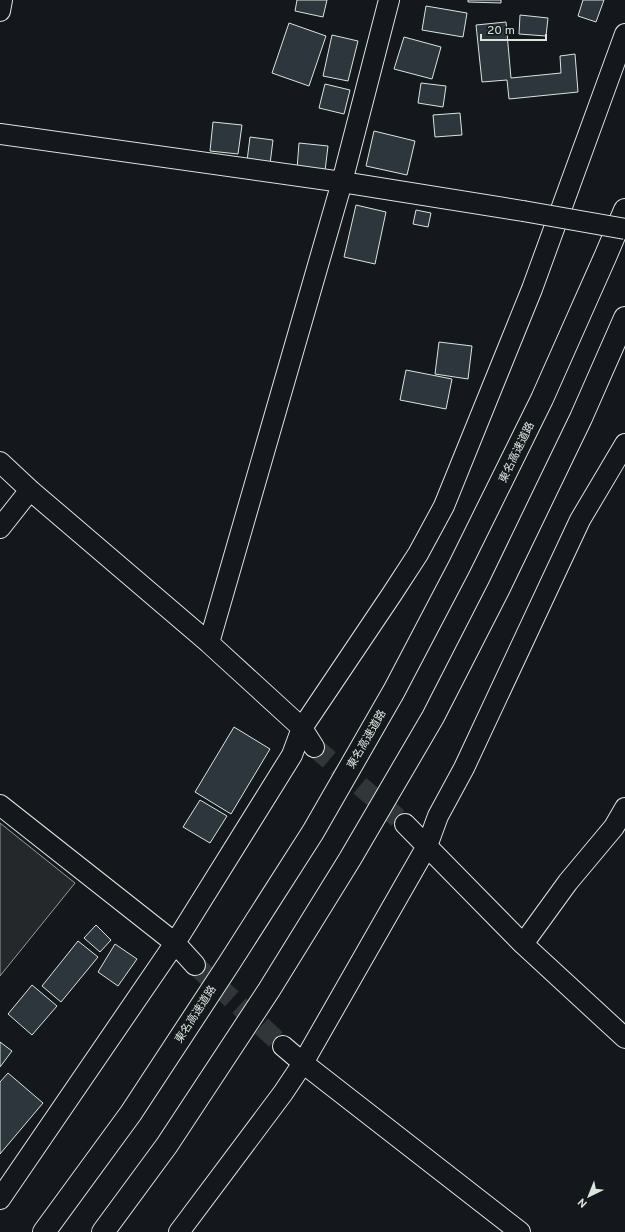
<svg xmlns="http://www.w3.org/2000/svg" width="625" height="1232" font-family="Overpass,'Noto Sans JP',sans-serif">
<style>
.parking{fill:#24282b;stroke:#939e99}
.building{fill:#2c363c;stroke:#d8e6dc}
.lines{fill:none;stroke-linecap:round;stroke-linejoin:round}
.minor-tunnel{stroke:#313739;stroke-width:20;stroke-dasharray:20 10;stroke-linecap:butt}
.minor-casing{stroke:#d8e6dc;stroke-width:22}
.motorway-casing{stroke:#d8e6dc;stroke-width:24}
.minor{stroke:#14181c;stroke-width:20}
.motorway{stroke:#14181c;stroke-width:22}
.minor-bridge-casing{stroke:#d8e6dc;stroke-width:22;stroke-linecap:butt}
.minor-bridge{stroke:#14181c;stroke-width:20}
.labels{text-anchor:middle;stroke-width:3;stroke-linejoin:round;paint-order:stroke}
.street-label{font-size:11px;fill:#d8e6dc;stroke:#14181c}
</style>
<rect width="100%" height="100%" fill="#14181c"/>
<path class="parking" d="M0,823l75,60 -75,93z"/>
<path class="building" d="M297,0h30l-4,17 -28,-6z
M468,0h33v3l-33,-1z
M583,0h21l-8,22 -18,-6z
M426,6l41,7 -4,24 -41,-7z
M520,15l28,3 -2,18 -27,-2z
M506,22l5,56 50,-5 -1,-17 15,-2 3,38 -69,7 -2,-19 -25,2 -6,-57z
M289,23l37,13 -17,50 -37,-13z
M332,35l26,6 -10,40 -25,-5z
M404,37l37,10 -9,32 -38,-10z
M421,83l25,3 -3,21 -25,-4z
M325,84l25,6 -6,24 -25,-6z
M460,113l2,22 -27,2 -2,-22z
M213,122l29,3 -4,29 -28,-3z
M374,131l41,10 -8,34 -41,-9z
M250,137l23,3 -3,24 -23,-3z
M299,143l29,3 -3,25 -28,-2z
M356,205l30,7 -11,52 -31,-7z
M416,210l15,3 -3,14 -15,-3z
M439,342l33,4 -4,33 -33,-5z
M406,370l46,9 -6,30 -46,-9z
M234,727l36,22 -39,65 -36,-22z
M200,800l27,16 -17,27 -27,-16z
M96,925l15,15 -11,12 -16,-14z
M78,941l20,16 -37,45 -19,-16z
M115,944l22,15 -19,27 -20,-14z
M32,985l25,21 -25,29 -24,-21z
M0,1042l12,9 -12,16z
M8,1073l35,30 -43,51v-72z"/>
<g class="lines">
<path class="minor-tunnel" d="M314,747l91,77
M195,965l88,81"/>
<defs>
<path id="minor" d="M0,11l2,-11
M0,134l342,48 181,29
M0,462l30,28 179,153 93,85 12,19
M0,528l30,-38
M209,643l133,-461 47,-182
M0,805l175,138 20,22
M405,824l118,120 102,94
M523,944l45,-62 46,-55 11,-19
M283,1046l20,17 217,169
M0,1199l175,-256 117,-188 10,-27 90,-134 26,-40 26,-48 88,-217 93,-255
M179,1232l104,-139 20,-30 124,-217 11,-30 26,-48 116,-248 45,-76"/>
<path id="motorway" d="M44,1232l87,-119 99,-151 83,-130 81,-141 65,-124 83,-168 64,-144 19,-45
M103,1232l64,-87 102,-155 81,-131 83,-142 66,-129 82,-170 44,-100"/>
</defs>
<use href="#minor" class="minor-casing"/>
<use href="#motorway" class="motorway-casing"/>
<use href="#minor" class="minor"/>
<use href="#motorway" class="motorway"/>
<defs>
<path id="minor-bridge" d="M523,211l102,18"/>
</defs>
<use href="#minor-bridge" class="minor-bridge-casing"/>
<use href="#minor-bridge" class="minor-bridge"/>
</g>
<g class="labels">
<g class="street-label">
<text transform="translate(516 452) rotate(-64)" y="4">東名高速道路</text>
<text transform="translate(366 739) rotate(-60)" y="4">東名高速道路</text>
<text transform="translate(195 1014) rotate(-57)" y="4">東名高速道路</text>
</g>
</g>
<g transform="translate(589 1196) rotate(223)" stroke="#14181c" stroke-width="3" paint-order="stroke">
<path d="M0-3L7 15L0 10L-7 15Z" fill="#d8e6dc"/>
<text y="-6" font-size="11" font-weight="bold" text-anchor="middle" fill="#d8e6dc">N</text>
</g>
<path d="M481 34v6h65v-6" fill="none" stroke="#d8e6dc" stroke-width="2"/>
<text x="487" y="34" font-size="12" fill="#d8e6dc" stroke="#14181c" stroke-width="3" paint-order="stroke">20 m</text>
</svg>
